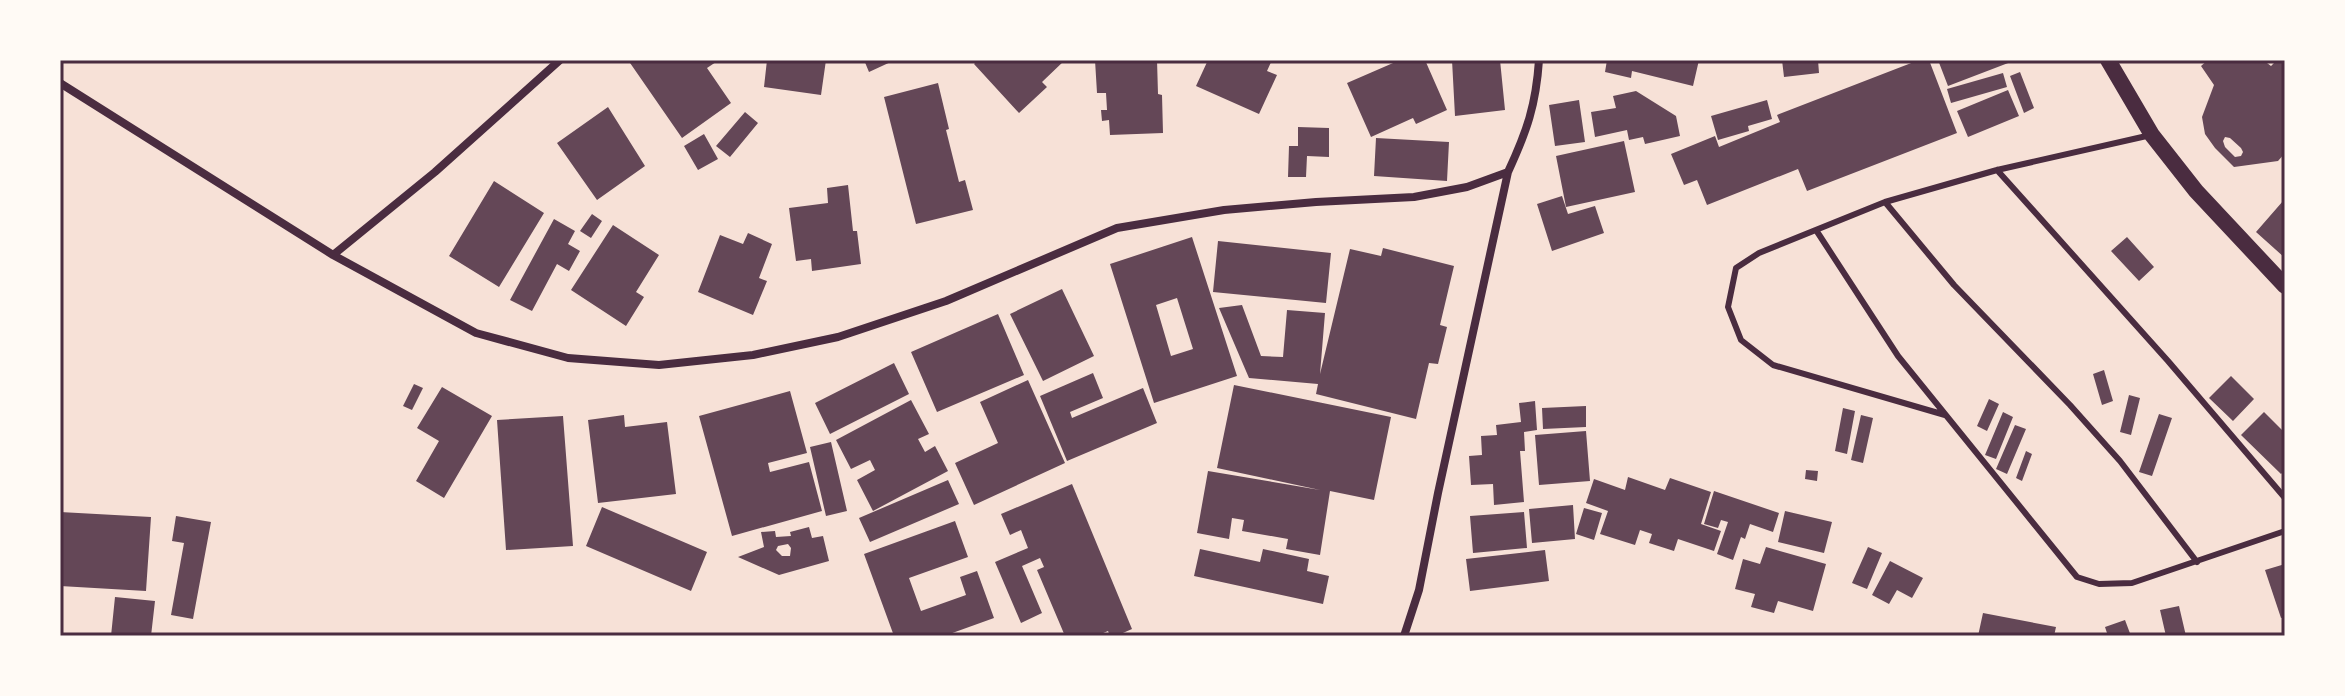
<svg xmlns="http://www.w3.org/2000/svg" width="2345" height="696" font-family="'Sofia Sans Condensed',sans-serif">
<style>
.building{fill:#644757;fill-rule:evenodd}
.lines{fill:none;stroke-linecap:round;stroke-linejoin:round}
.service{stroke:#4a2c40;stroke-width:6}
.minor{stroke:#4a2c40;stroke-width:8}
.secondary{stroke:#4a2c40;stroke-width:16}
.neatline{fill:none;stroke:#4a2c40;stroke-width:3}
</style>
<rect width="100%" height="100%" fill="#f7e1d7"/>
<path class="building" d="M628,60h91l-12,8 24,35 -49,35z
M767,60h59l-5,35 -57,-8z
M864,60h31l-26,12z
M978,60h87l-23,22 5,5 -28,26 -45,-49z
M1095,60h62l1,34 4,1 1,38 -53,2 -1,-15 -7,1 -1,-11h6l-1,-17h-9z
M1208,60h64l-5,11 10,4 -18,39 -63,-28z
M1400,60h25l22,50 -31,14 -3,-6 -42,19 -24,-54z
M1452,60h48l5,50 -50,6z
M1607,60h92l-6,26 -61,-15 -1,7 -26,-6z
M1782,60h36l1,13 -35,4z
M1919,60h10l28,73 -150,58 -9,-22 -91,36 -10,-25 -13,5 -13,-31 44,-18 4,11 61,-25 -3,-7z
M1938,60h78l-68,26z
M2208,60h55l8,6 6,-6h8v93l-7,8 -44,6 -19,-19 -10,-14 -3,-17 12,-32 -13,-19zM2225,137l5,1 11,10 2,4 -2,4 -6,1 -10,-10 -2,-6z
M2020,72l14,36 -10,5 -14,-37z
M2003,73l4,14 -56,16 -4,-14z
M938,83l11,46 -3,1 13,52 6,-2 8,30 -57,14 -32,-127z
M2008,90l11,26 -51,21 -11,-26z
M1636,91l40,25 4,20 -35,8 -2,-7 -14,3 -2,-10 -32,7 -4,-25 25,-4 -3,-12z
M1579,100l6,42 -30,4 -6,-41z
M1767,100l5,19 -24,7 1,5 -31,9 -7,-24z
M608,107l37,59 -48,34 -40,-57z
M745,112l13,11 -28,34 -14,-11z
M1298,127l31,1v29l-22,-1 -1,21h-18l1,-31h9z
M704,134l14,25 -20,11 -14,-24z
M1376,138l73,4 -2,39 -73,-5z
M1624,141l11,51 -69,15 -10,-51z
M494,181l50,32 -45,74 -50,-31z
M848,185l5,46h4l4,33 -49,7 -1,-12 -15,2 -7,-53 39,-5 -1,-15z
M1562,196l6,18 27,-8 9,27 -52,18 -15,-47z
M2283,201l2,1v56l-29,-26z
M592,214l10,7 -11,17 -11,-7z
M554,219l21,12 -7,13 12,7 -11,20 -12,-7 -25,47 -22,-11z
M613,225l46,30 -23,37 8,5 -18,29 -55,-36z
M748,233l24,11 -13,34 8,3 -14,34 -55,-23 22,-57 23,9z
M1192,237l45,139 -83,27 -44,-139zM1177,298l16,51 -22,7 -15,-51z
M2127,237l27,30 -15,14 -28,-30z
M1218,241l113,12 -5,50 -113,-11z
M1383,248l71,18 -14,59 7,2 -9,37 -9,-1 -13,56 -100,-25 2,-10 -69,-6 -30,-70 23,-3 19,51 22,1 4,-47 38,3 -5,61 30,-125 31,7z
M1062,289l32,67 -51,25 -33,-67z
M998,314l26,61 -87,37 -26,-60z
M894,363l15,31 -79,40 -15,-31z
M2104,370l9,31 -11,4 -9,-31z
M1093,373l10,25 -33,14 2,6 71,-30 14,35 -90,38 -27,-65z
M2231,376l23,23 -21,22 -24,-23z
M1028,380l37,83 -91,42 -19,-42 43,-20 -18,-41z
M414,384l9,4 -11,22 -9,-4z
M1234,385l157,32 -17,83 -44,-9 -10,64 -34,-6 2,-10 -46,-8 2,-11 -12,-2 -3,21 -32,-6 11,-62 112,19 -103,-22z
M442,387l50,29 -48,82 -28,-17 23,-40 -22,-13z
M790,391l17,62 -39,10 2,9 39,-10 13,49 -90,25 -33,-120z
M2129,395l11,3 -9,37 -11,-3z
M1989,399l10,5 -12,27 -10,-5z
M911,400l18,34 -11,5 7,13 10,-6 13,25 -75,40 -16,-31 18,-10 -5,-10 -19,9 -15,-29z
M1535,401l2,29 -13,2 1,19h-5l4,51 -30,3 -1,-21 -22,1 -2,-29 13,-1 -1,-19 16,-1 -1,-10 25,-3 -2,-19z
M1586,406v21l-43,2 -1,-21z
M1843,408l12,3 -8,43 -12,-3z
M2003,412l10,5 -17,42 -11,-4z
M2264,412l21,21v37l-4,4 -40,-39z
M2159,414l13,4 -20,58 -13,-4z
M624,415l1,12 42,-5 9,72 -78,9 -10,-83z
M1861,415l12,3 -10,45 -12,-3z
M563,416l10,130 -67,4 -9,-130z
M2015,425l11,4 -19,45 -11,-5z
M1586,431l4,50 -51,4 -4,-50z
M831,442l16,69 -21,5 -16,-69z
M2026,451l6,3 -10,27 -6,-3z
M1806,470l12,1 -1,10 -12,-2z
M1628,477l37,13 5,-12 41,14 -10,32 20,7 -7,20 -36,-12 -4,12 -25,-8 3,-9 -12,-4 -5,15 -35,-11 8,-23 -22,-8 8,-24 31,11z
M948,480l11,24 -89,38 -11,-24z
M1072,484l60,145 -16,7h-6l-2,-5 -12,5h-31l-28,-66 7,-3 -4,-9 -18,8 20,47 -21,10 -26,-61 33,-14 -7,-18 -11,5 -9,-21z
M1714,491l65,22 -6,19 -23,-8 -5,15 -4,-2 -8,23 -16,-6 11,-32 -7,-2 -3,8 -14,-4z
M1573,505l2,34 -43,4 -3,-34z
M602,507l105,45 -16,39 -105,-45z
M1584,508l18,5 -8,27 -18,-6z
M1785,511l47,11 -8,31 -46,-11z
M60,512l91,5 -5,74 -86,-5z
M1524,512l3,36 -54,5 -3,-37z
M176,516l35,6 -18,97 -22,-4 13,-72 -12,-2z
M955,521l13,36 -59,21 12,33 45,-16 -6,-18 17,-6 17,47 -50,18h-50l-30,-82z
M809,527l3,11 11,-2 6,25 -50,14 -41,-18 26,-10 -3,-15 14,-1 1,6 15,-1 -1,-4zM788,544l3,4 -1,8h-8l-6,-6 2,-4z
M1766,547l60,17 -13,47 -35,-10 -4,12 -23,-6 4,-13 -20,-5 8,-30 17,5z
M1868,547l14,6 -15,36 -15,-6z
M1200,549l60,13 3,-13 46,10 -2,12 22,5 -6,28 -129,-28z
M1545,550l4,31 -79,10 -4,-32z
M1890,561l33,17 -11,20 -15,-8 -8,14 -17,-9z
M2285,564v53l-4,1 -16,-48z
M115,597l40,4 -4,35h-40z
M2179,606l7,30h-20l-6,-26z
M1983,613l73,14 -2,9h-76z
M2125,620l6,16h-23l-3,-9z"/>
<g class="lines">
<path class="service" d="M1997,170l171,191 117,137
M1885,202l69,83 116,120 50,56 77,101
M1816,230l82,126 179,221 22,7 33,-1 153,-52
M1945,415l-172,-50 -32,-25 -13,-33 8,-39 23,-15 126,-51 112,-32 154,-35"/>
<path class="minor" d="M60,83l273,172 143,78 92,25 91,7 94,-10 85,-18 108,-36 171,-73 107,-18 92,-8 98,-5 53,-10 41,-15c19,-41 28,-67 31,-112
M333,255l102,-83 125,-112
M1404,636l15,-46 19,-97 70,-321"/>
<path class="secondary" d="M2108,60l44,75 44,56 89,95"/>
</g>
<rect width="2345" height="696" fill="none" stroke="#fffaf5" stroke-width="124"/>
<rect x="62" y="62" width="2221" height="572" class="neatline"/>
</svg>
